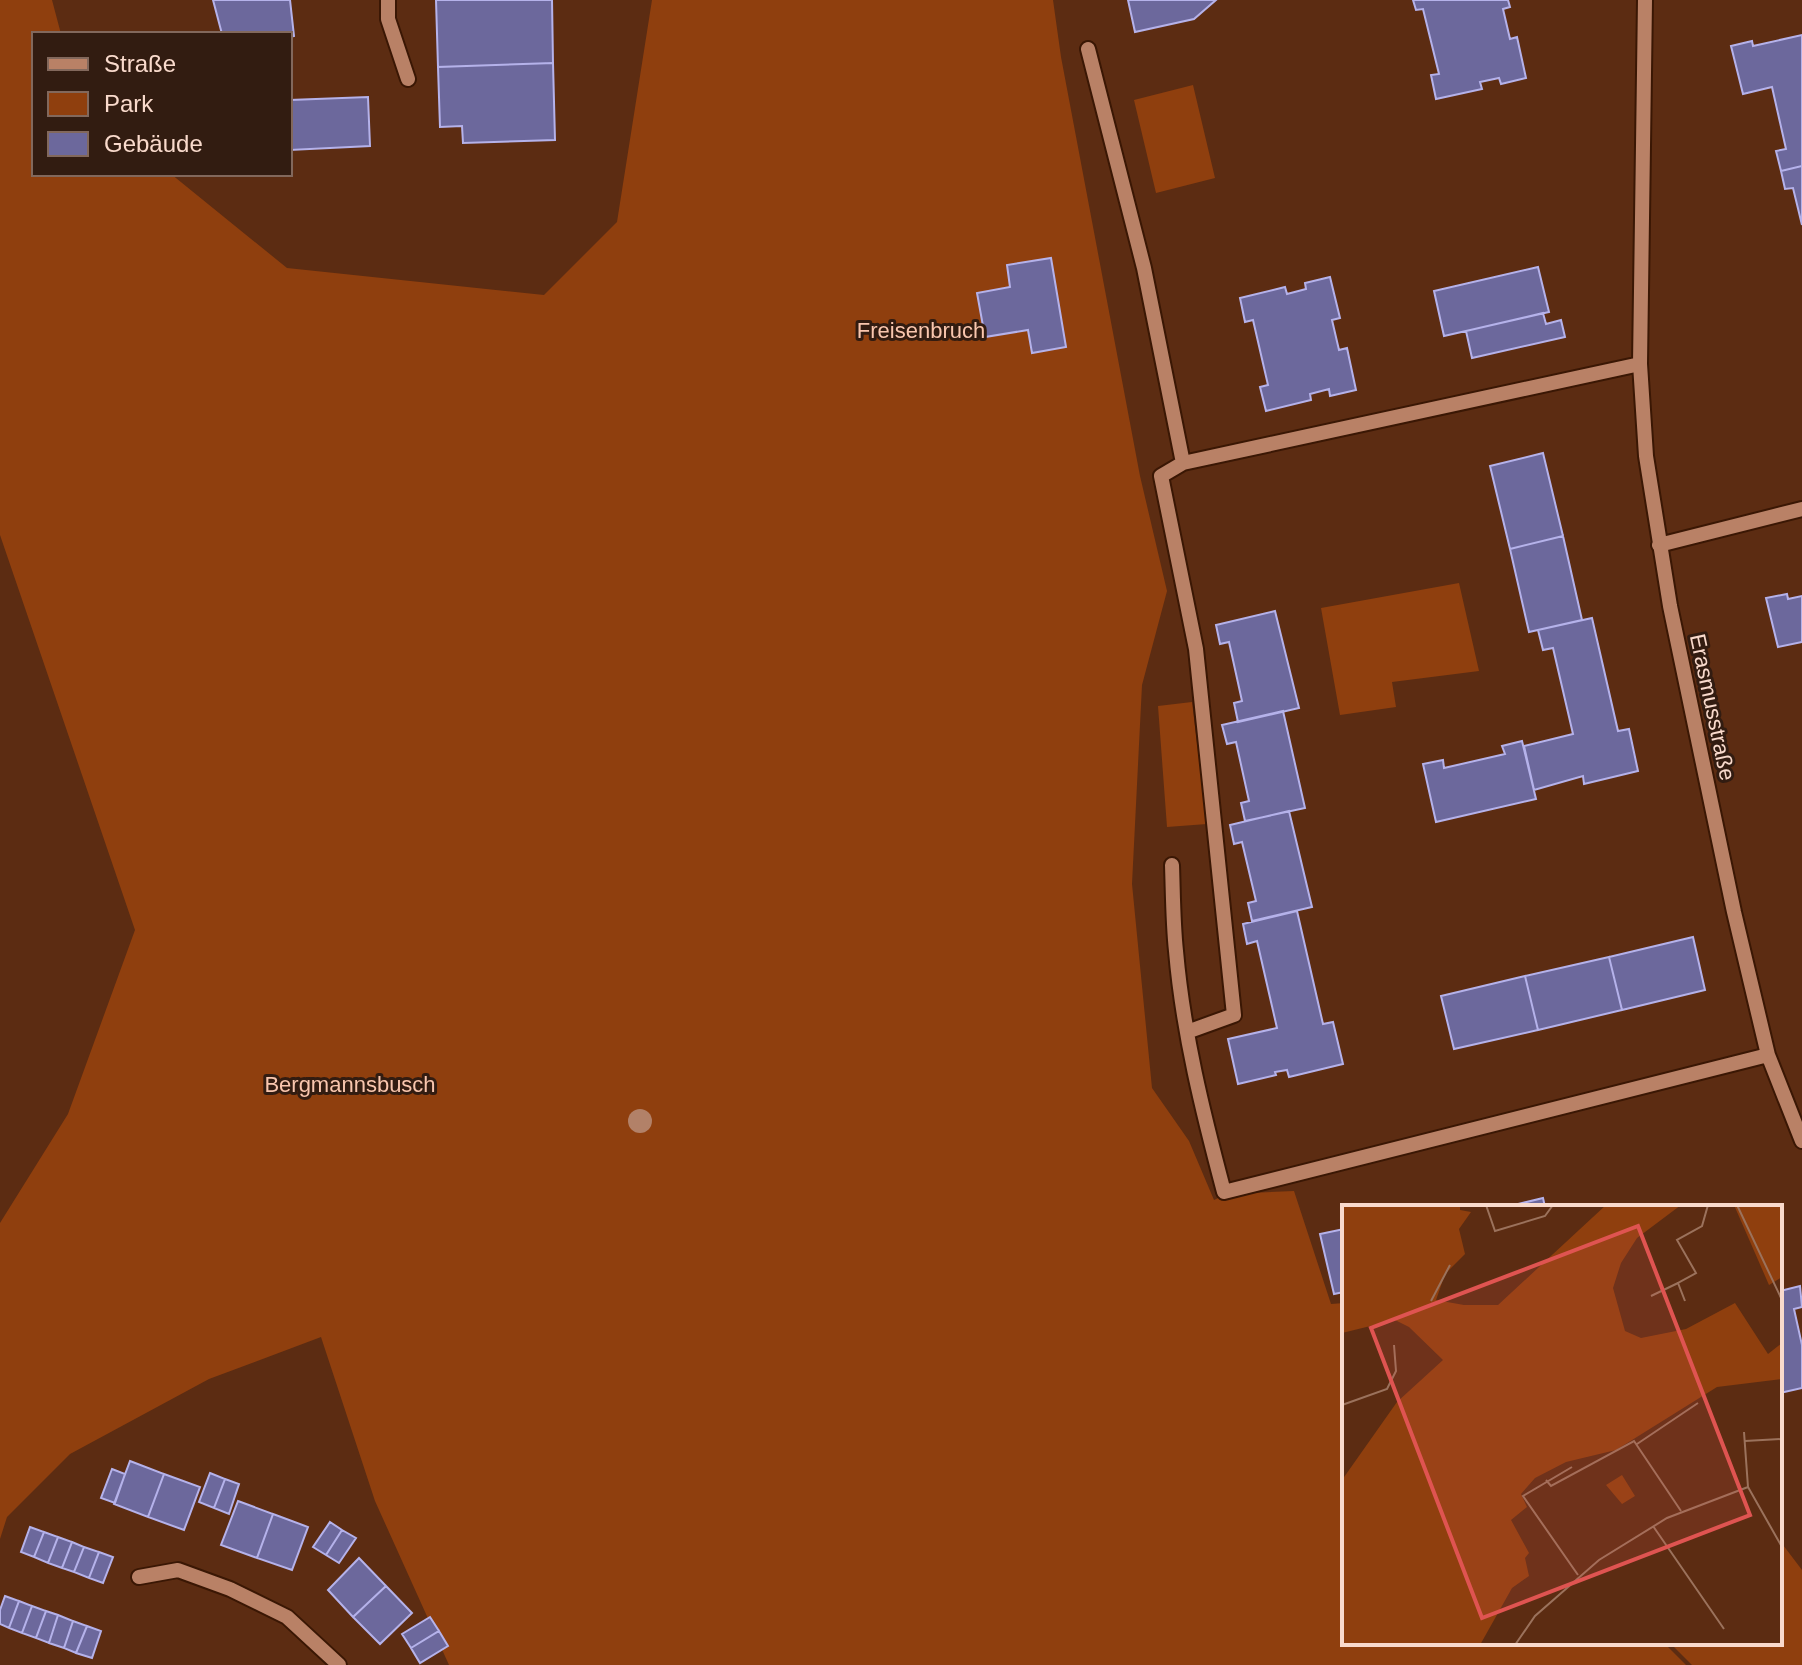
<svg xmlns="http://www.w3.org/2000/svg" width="1802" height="1665" font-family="Arial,sans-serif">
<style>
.green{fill:#8f3f0e}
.building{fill:#6c689c;stroke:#b5b2ea;stroke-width:2}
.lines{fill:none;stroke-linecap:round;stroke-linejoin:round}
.minor-casing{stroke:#3a1704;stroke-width:18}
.minor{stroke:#b98166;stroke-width:14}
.tree{fill:#b28168}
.labels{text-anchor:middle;stroke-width:6;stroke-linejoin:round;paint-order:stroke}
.park-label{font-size:22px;fill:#f9c6ae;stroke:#321c11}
.street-label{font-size:22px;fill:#f9dacc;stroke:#321c11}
.inset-road{fill:none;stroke:#9b725c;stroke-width:2}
.view{fill:#df5451;fill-opacity:0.15;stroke:#df5451;stroke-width:4}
.inset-edge{fill:none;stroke:#f9dacc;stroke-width:4}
</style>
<rect width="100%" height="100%" fill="#5c2c12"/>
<path class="green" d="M0,0h52l9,34h-27v140h137l116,94 257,27 73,-73 35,-222h401l8,57 79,419 27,115 -25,94 -10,199 20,204 37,53 25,59 13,-6 67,-3 37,113 13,-1v340h320l22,22h-1237l-74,-164 -54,-164 -112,42 -139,75 -63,63 -7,22v-316l68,-109 67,-184 -135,-395z
M1193,85l22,93 -59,15 -22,-93z
M1459,583l20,88 -87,11 4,25 -56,8 -19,-107z
M1192,702l15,122 -40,3 -9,-121z
M1780,1541l22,29v95h-110l-22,-22h110z"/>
<path class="building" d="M213,0h77l4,36 -4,1v-3h-68z
M436,0h116l1,63 -115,4z
M1128,0h88l-22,19 -59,13z
M1413,0h95l2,7 -7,2 7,30 7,-2 9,41 -25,6 -2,-6 -19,4 2,7 -46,10 -5,-24 8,-1 -16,-65 -7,1z
M1802,35v131l-21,5 -5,-20 10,-2 -14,-62 -29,7 -12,-48 21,-5 1,5z
M553,63l2,77 -92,3 -1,-17 -22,1 -2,-60z
M368,97l2,49 -80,4v-50z
M1802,166v59l-9,-37 -8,1 -4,-18z
M1051,258l15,89 -34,6 -4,-23 -43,7 -8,-44 33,-6 -3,-22z
M1538,267l11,45 -105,24 -10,-45z
M1330,277l10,41 -8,2 7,30 8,-2 9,42 -26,6 -1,-7 -19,5 1,6 -45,11 -6,-24 8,-2 -15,-65 -8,2 -5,-24 45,-11 2,7 19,-5 -1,-6z
M1543,313l3,11 15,-4 4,17 -93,21 -6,-27z
M1543,453l20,83 -53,13 -20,-83z
M1563,536l19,84 -53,12 -19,-83z
M1787,594l1,5 14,-3v46l-24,5 -12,-49z
M1275,611l24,97 -61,14 -4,-19 8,-2 -13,-59 -9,2 -4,-19z
M1592,618l26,113 11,-2 9,42 -54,13 -1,-8 -49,14 -10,-44 49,-12 -20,-86 -10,2 -5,-20z
M1283,711l22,97 -60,13 -4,-18 8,-2 -13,-59 -9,2 -5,-19z
M1522,741l14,58 -100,23 -13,-58 20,-4 1,8 61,-14 -3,-8z
M1289,811l23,96 -60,14 -4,-18 8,-2 -14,-59 -8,2 -4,-19z
M1297,911l26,113 10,-2 10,42 -54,13 -2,-7 -12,2 1,3 -38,9 -10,-45 49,-11 -20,-87 -10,3 -4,-20z
M1693,937l12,53 -83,20 -13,-53z
M1609,957l13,53 -84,20 -13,-54z
M1525,976l13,54 -84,19 -13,-53z
M1543,1198l2,9h-39z
M1344,1229v63l-10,2 -14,-60z
M1800,1286l2,21 -8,2 8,36v43l-22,5v-102z
M130,1461l34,13 -16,43 -34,-13z
M112,1469l13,5 -10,29 -14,-5z
M210,1473l15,6 -11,29 -15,-6z
M164,1474l36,13 -16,43 -36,-13z
M225,1479l14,5 -10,30 -15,-6z
M238,1501l35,13 -16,44 -36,-13z
M273,1514l35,13 -16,43 -35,-12z
M330,1522l12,8 -16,25 -13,-8z
M30,1527l14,5 -10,25 -13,-5z
M342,1530l14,8 -17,25 -13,-8z
M44,1532l14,5 -10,26 -14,-6z
M58,1537l14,5 -10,26 -14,-5z
M72,1542l12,5 -10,25 -12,-4z
M84,1547l15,5 -10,26 -15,-6z
M99,1552l14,5 -10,26 -14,-5z
M359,1558l27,28 -33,31 -25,-27z
M386,1586l26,27 -32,31 -27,-27z
M5,1596l14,5 -10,27 -9,-4v-14z
M19,1601l13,5 -10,27 -13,-5z
M32,1606l14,5 -10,27 -14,-5z
M46,1611l12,4 -9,28 -13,-5z
M58,1615l15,6 -9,27 -15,-5z
M430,1617l9,14 -28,17 -9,-14z
M73,1621l14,5 -11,27 -12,-5z
M87,1626l14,5 -9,27 -16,-5z
M439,1631l9,15 -28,17 -9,-15z"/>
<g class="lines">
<defs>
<path id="minor" d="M388,0v19l20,60
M1645,0l-5,364 6,92 24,150 64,306 34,143 34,86
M1088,49l56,219 39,195
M1659,545l143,-36
M1172,865c1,29 1,58 4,86 7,82 27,162 48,241l544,-137
M1187,1032l47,-17 -38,-366 -35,-173 22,-13 457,-99
M139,1577l39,-7 52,19 57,28 52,48"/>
</defs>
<use href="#minor" class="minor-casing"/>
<use href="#minor" class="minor"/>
</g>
<circle class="tree" cx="640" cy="1121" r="12"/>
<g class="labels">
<g class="park-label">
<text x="921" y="338">Freisenbruch</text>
<text x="350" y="1092">Bergmannsbusch</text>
</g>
<g class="street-label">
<text transform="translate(1713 707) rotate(78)" y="8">Erasmusstraße</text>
</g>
</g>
<g transform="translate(1342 1205)">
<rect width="440" height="440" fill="#5c2c12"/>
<path d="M0,0h118v5l11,2 -12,17 6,25 -20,20 -9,26 28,5h34l108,-100h75l-44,33 -16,25 -8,25 12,43 16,7 45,-9 49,-26 33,51 14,-11v36l-65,8 -101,63 -50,12 -31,16 -14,16 6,13 -16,13 18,33 -4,5 4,18 -17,12 -32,57h-138v-165l55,-78 46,-42 -34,-33 -14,-7 -53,13zM392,0h48v72l-13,8zM280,270l13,21 -13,8 -16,-19z" fill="#8f3f0e"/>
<path class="inset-road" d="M144,0l9,26 50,-15 8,-11M395,0l45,95M309,91l27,-13M89,96l19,-36M343,96l-7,-18 18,-10 -19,-33 25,-14 6,-21M0,200l45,-16 9,-18 -2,-26M402,227l4,55 34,60M403,236l37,-2M295,239l61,-41M230,262l-49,29 55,79M204,275l5,6 83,-45 47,70M311,321l71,103M173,440l20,-29 64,-56 68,-42 81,-31"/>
<path class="view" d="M296,21l112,289 -268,103 -111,-290z"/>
<rect width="440" height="440" class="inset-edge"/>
</g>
<rect x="32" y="32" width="260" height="144" fill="#321c11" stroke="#82685c" stroke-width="2"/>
<rect x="48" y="58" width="40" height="12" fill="#b98166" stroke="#82685c" stroke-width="2"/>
<text x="104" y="72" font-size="24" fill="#f9dacc">Straße</text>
<rect x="48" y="92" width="40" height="24" fill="#8f3f0e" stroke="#82685c" stroke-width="2"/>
<text x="104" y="112" font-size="24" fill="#f9dacc">Park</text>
<rect x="48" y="132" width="40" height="24" fill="#6c689c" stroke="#82685c" stroke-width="2"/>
<text x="104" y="152" font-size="24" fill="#f9dacc">Gebäude</text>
</svg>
